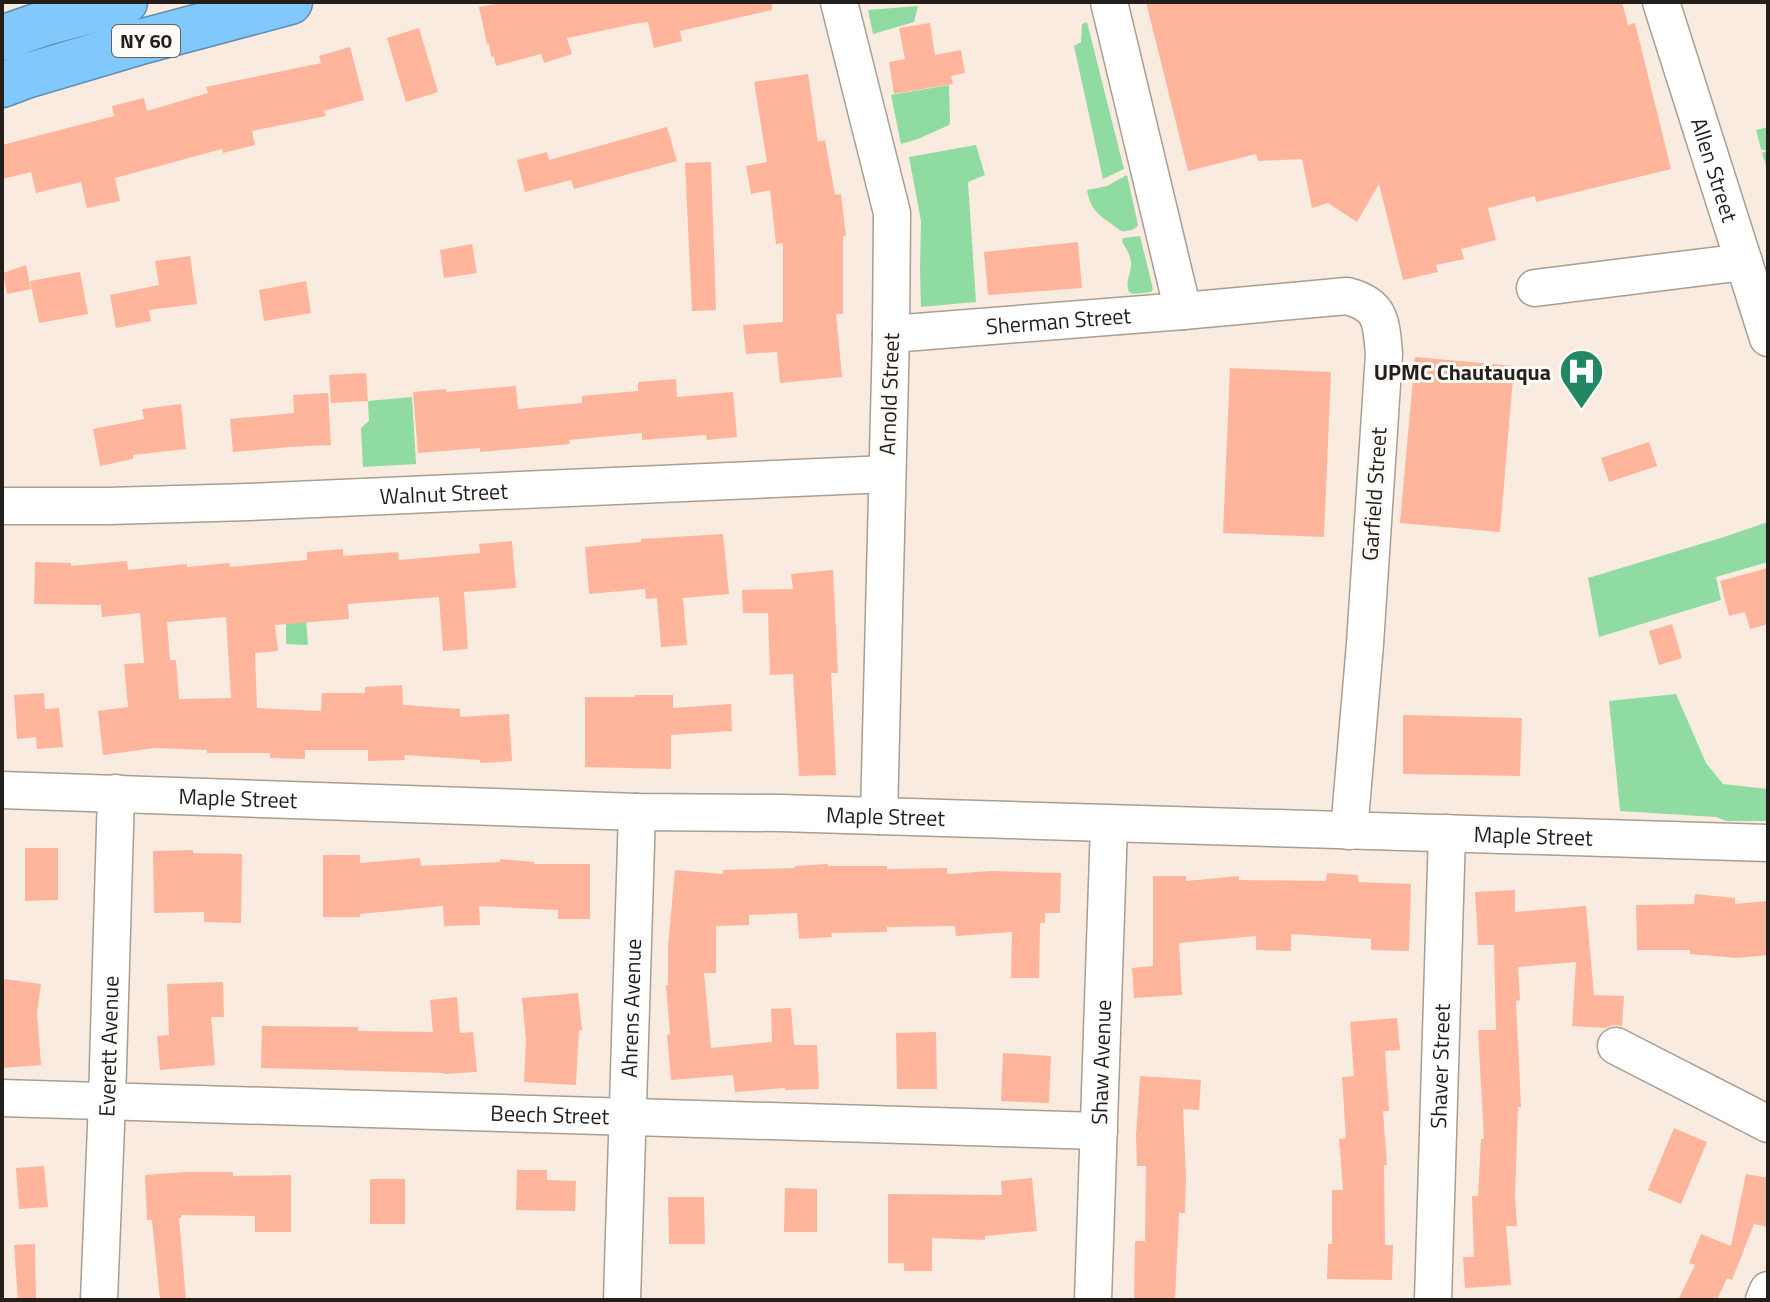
<svg xmlns="http://www.w3.org/2000/svg" width="1770" height="1302" font-family="'Titillium Web',sans-serif">
<style>
.green{fill:#90dba2}
.building{fill:#feb59b;fill-rule:evenodd}
.lines{fill:none;stroke-linecap:round;stroke-linejoin:round}
.minor-casing{stroke:#aa9d91;stroke-width:39}
.highway-casing{stroke:#608eae;stroke-width:47}
.minor{stroke:#fff;stroke-width:36}
.highway{stroke:#81c9fd;stroke-width:44}
.labels{text-anchor:middle;stroke-width:6;stroke-linejoin:round;paint-order:stroke}
.shield{fill:#fdfbf8;stroke:#65615d;stroke-width:2}
.shield-label{font-size:20px;font-weight:bold;fill:#241f1a}
.street-label{font-size:22px;fill:#241f1a;stroke:#fdfbf8}
.poi-label{font-size:22px;font-weight:bold;fill:#241f1a;stroke:#fdfbf8;text-anchor:end}
</style>
<rect width="100%" height="100%" fill="#f9ebdf"/>
<path class="green" d="M918,6l-4,16 -41,12 -5,-24z
M1087,22l37,147 -21,10 -29,-133 7,-4 1,-18z
M949,85l1,37 -1,3 -31,14 -17,5 -10,-49z
M1768,127v45l-6,-19 5,-2 -6,-2 -5,-19z
M976,145l9,30 -17,7 8,120 -55,5 -1,-38 1,-48 -12,-64z
M1127,175l11,50c-3,5 -11,7 -17,6 -18,-14 -30,-17 -34,-41l20,-4z
M1140,236l13,53 -2,3 -18,2 -4,-2c-4,-11 1,-15 2,-26 1,-10 -5,-17 -9,-24l1,-4z
M412,397l4,67 -53,3 -2,-39 8,-7 -1,-20z
M1768,522v40l-52,15 5,23 -122,37 -11,-59 136,-41z
M304,591l4,54 -22,-1v-34z
M1676,694l30,69 17,21 45,5v32h-42l-10,-4 -96,-6 -11,-110z"/>
<path class="building" d="M506,2h266v8l-92,21 2,10 -28,7 -6,-26 -14,2 -67,14 5,16 -28,9 -3,-9 -45,12 -2,-9 -3,-1 -2,-12h-2l-8,-37z
M1146,2h476l6,23 7,-2 36,146 -135,33 -1,-6 -47,12 8,32 -35,9 3,10 -28,6 2,7 -35,8 -24,-96 -22,38 -29,-19 -16,5 -10,-49 -44,2 -2,-7 -68,17z
M930,23l5,32 26,-5 4,23 -14,3 2,8 -59,10 -5,-32 16,-3 -6,-31z
M419,28l19,64 -32,10 -19,-64z
M350,47l14,53 -40,11 2,5 -74,15 3,14 -32,8 -1,-4 -107,29 5,23 -33,7 -6,-26 -45,11 -5,-21 -29,7v-34l112,-29 -2,-10 32,-8 3,13 61,-18 -2,-6 115,-24 -2,-7z
M808,74l10,68 7,-2 10,55 6,-1 5,42h-3v78h-7l6,63 -62,6 -3,-31 -31,2 -3,-29 40,-3v-79l-7,1 -6,-54 -19,4 -5,-28 21,-4 -13,-80z
M667,127l10,34 -103,28 -3,-9 -46,12 -8,-32 30,-8 2,8z
M711,162l5,148 -24,1 -7,-148z
M1078,242l4,46 -94,7 -4,-43z
M472,244l5,29 -33,5 -4,-28z
M190,256l7,48 -48,6 2,11 -35,7 -6,-33 49,-10 -4,-24z
M26,265l5,24 -24,5 -4,-21z
M80,272l8,42 -49,9 -9,-42z
M306,281l5,32 -47,8 -5,-31z
M1415,357l99,9 -14,166 -100,-9z
M1230,368l101,4 -7,165 -101,-4z
M366,373l2,28 -37,2 -2,-28z
M676,379l1,18 56,-5 4,45 -30,3 -1,-5 -64,5v-7l-73,7 1,4 -90,8v-4l-62,5 -5,-61 33,-3v3l70,-6 2,23 64,-6v-7l56,-5v-9z
M328,393l3,52 -42,2 -56,5 -3,-33 64,-6 -1,-18z
M181,404l5,45 -53,6v4l-33,7 -7,-37 51,-10 -2,-10z
M1649,442l8,24 -48,16 -8,-24z
M723,534l6,60 -46,4 4,47 -26,2 -4,-49 -11,1 -1,-10 -56,5 -4,-47 56,-5v-3z
M512,541l4,47 -52,4 4,57 -25,2 -4,-54 -91,7 1,15 -74,6 3,26 -23,2 2,55 64,3 1,-18h43v-6l37,-2 1,20 57,4v8l49,-3 3,47 -32,2v-3l-76,-5 1,5 -37,1v-11h-63v9l-35,-1v-5h-63v-3l-52,-2 -52,7 -5,-44 30,-4 -4,-43 20,-1 -4,-50 -38,4 -1,-12 -67,-1 1,-42 36,1v3l56,-5 1,9 59,-6v3l42,-4 1,4 77,-7v-8l36,-3v7l55,-4 1,8 81,-7 -1,-9zM226,617l5,81 -52,1 -3,-39h-6l-3,-38z
M1768,568v56l-18,5 -5,-17 -16,4 -9,-35z
M833,570l5,103h-7l5,102 -37,1 -6,-102 -23,1 -2,-62h-25l-1,-23 51,-1 -2,-15z
M1672,624l10,34 -23,7 -10,-34z
M44,693l1,16 14,-1 4,39 -26,2 -1,-12 -19,2 -3,-44z
M635,695h38v13l58,-4 1,27 -61,4v34l-86,-2v-70h50z
M1403,715l119,3 -2,58 -117,-2z
M25,848h33v52l-33,1z
M193,850v3l49,1 -1,69 -37,-1v-10l-50,1 -1,-62z
M323,855h37v8l60,-5 1,8 79,-4v-3l34,3v2h56v55h-32v-9l-79,-4 1,19 -36,1 -1,-20 -83,8v3h-37z
M827,864l1,2h59v3l60,-1v6l45,-3 69,2 -1,40h-15v10h-5l-1,55h-28l1,-46 -56,4 -1,-10 -68,1v5l-56,1 1,4 -33,2 -2,-26 -48,2v10l-33,1v47h-12l7,75 61,-6 -1,-33 20,-1 3,37h23l2,44 -34,1v-2l-50,4 -2,-17 -62,5 -4,-45 3,-1 -4,-49h2v-40l7,-75 48,4v-4l72,-2v-2z
M1327,873l31,2v7l53,2 -2,67 -38,-1v-11l-80,-5v17l-35,-1v-14l-77,7 3,52 -48,3 -2,-30 21,-2v-90h33v5l53,-5v4l87,1z
M1515,890v22l71,-6 8,89 30,1 -2,30 -8,-1 -9,3 -33,-2 4,-64 -58,5 2,33 -4,1 5,106h-3l-3,89 2,30h-11l5,59 -46,3 -2,-31h11l-2,-61h6l3,-57h3l-6,-109h18l-2,-85h-16l-3,-53z
M1695,894l40,4v6l33,-3v54l-30,3 -48,-4v-4h-53l-1,-45 58,-1z
M4,979l37,5 -4,29 4,52 -39,3v-75z
M223,982l1,35h-13l4,48 -55,5 -3,-34 12,-1 -2,-51z
M578,993l4,37h-3l-3,55 -52,-3 2,-42 -4,-42z
M457,997l3,36 13,-1 4,40 -33,2v-1l-183,-5 1,-42 96,1v4l75,1 -3,-32z
M1397,1018l3,32 -15,1 4,60h-6l4,54h-3l1,80h8l-1,35 -65,-1 1,-35h4v-54h11l-4,-51 7,-1 -4,-61 12,-1 -4,-54z
M936,1032l1,57h-40l-1,-56z
M1003,1053l48,3 -2,47 -48,-2z
M1140,1076l61,4 -2,30 -16,-1 3,69 -1,35h-6l-4,87h-41l1,-59h10l1,-75h-9l-1,-30z
M1674,1128l33,14 -26,62 -33,-14z
M44,1166l4,41 -29,2 -3,-41z
M517,1170h30v10l29,1 -1,30 -59,-1z
M186,1172h47v4l58,-1v57h-36v-16l-74,-1v3h-2l7,82h-26l-8,-80h-5l-2,-45z
M1746,1174l22,4v49l-14,-3 -22,56 -5,-2 -10,22h-39l17,-35 -6,-2 12,-29 30,12z
M1032,1178l5,53 -52,5v4l-53,-2v33h-28v-8h-16v-69l114,1 -1,-14z
M370,1179h35v45h-35z
M785,1188l32,1v43h-33z
M668,1197h36l1,47h-36z
M35,1244l1,56h-18l-4,-55z"/>
<g class="lines">
<defs>
<g id="minor">
<path d="M839,2l53,211 -1,121 -12,482"/>
<path d="M1109,2l74,309"/>
<path id="s1" d="M1661,2l107,336"/>
<path d="M1535,288l209,-26"/>
<path id="s2" d="M891,334l292,-23 164,-15c35,9 34,26 37,58l-19,290 -16,187"/>
<path id="s3" d="M2,506h106l141,-4 638,-28"/>
<path id="s4" d="M2,790l635,22 143,1 988,30"/>
<path d="M1616,1046l152,78"/>
<path id="s5" d="M2,1098l1097,33"/>
<path id="s6" d="M99,1300l8,-199 9,-308"/>
<path id="s7" d="M622,1300l15,-488"/>
<path id="s8" d="M1093,1300l16,-476"/>
<path id="s9" d="M1433,1300l14,-467"/>
<path d="M1764,1300l4,-10"/>
</g>
<path id="highway" d="M2,38l43,-15 80,-21
M2,85l24,-9 118,-35 146,-39"/>
</defs>
<use href="#minor" class="minor-casing"/>
<use href="#highway" class="highway-casing"/>
<use href="#minor" class="minor"/>
<use href="#highway" class="highway"/>
</g>
<defs>
<symbol id="hospital-pin" viewBox="-11 -11 22 30"><path d="M0 17L-7.5 6A9.5 9.5 0 1 1 7.5 6Z" fill="#228863" stroke="#fdfbf8"/><path d="M-5-5h3v3.5h4V-5h3V5h-3V1.5h-4V5h-3Z" fill="#fff"/></symbol>
</defs>
<g fill-rule="evenodd">
<use href="#hospital-pin" x="1556" y="346" width="51" height="69"/>
</g>
<g class="labels">
<rect class="shield" x="112" y="25" width="68" height="32" rx="6"/>
<g class="shield-label">
<text x="146" y="48">NY 60</text>
</g>
<g class="street-label">
<text dy="8" stroke="none"><textPath href="#s1" startOffset="176">Allen Street</textPath></text>
<text dy="8" stroke="none"><textPath href="#s2" startOffset="168">Sherman Street</textPath></text>
<text transform="translate(889 394) rotate(-88)" y="8">Arnold Street</text>
<text dy="8" stroke="none"><textPath href="#s3" startOffset="442">Walnut Street</textPath></text>
<text transform="translate(1374 494) rotate(-86)" y="8">Garfield Street</text>
<text dy="8" stroke="none"><textPath href="#s4" startOffset="236">Maple Street</textPath></text>
<text dy="8" stroke="none"><textPath href="#s4" startOffset="884">Maple Street</textPath></text>
<text dy="8" stroke="none"><textPath href="#s4" startOffset="1532">Maple Street</textPath></text>
<text dy="8" stroke="none"><textPath href="#s7" startOffset="292">Ahrens Avenue</textPath></text>
<text dy="8" stroke="none"><textPath href="#s6" startOffset="254">Everett Avenue</textPath></text>
<text dy="8" stroke="none"><textPath href="#s8" startOffset="238">Shaw Avenue</textPath></text>
<text dy="8" stroke="none"><textPath href="#s9" startOffset="234">Shaver Street</textPath></text>
<text dy="8" stroke="none"><textPath href="#s5" startOffset="548">Beech Street</textPath></text>
</g>
<g class="poi-label">
<text x="1551" y="380">UPMC Chautauqua</text>
</g>
</g>
<rect width="1770" height="1302" fill="none" stroke="#241f1a" stroke-width="8"/>
</svg>
